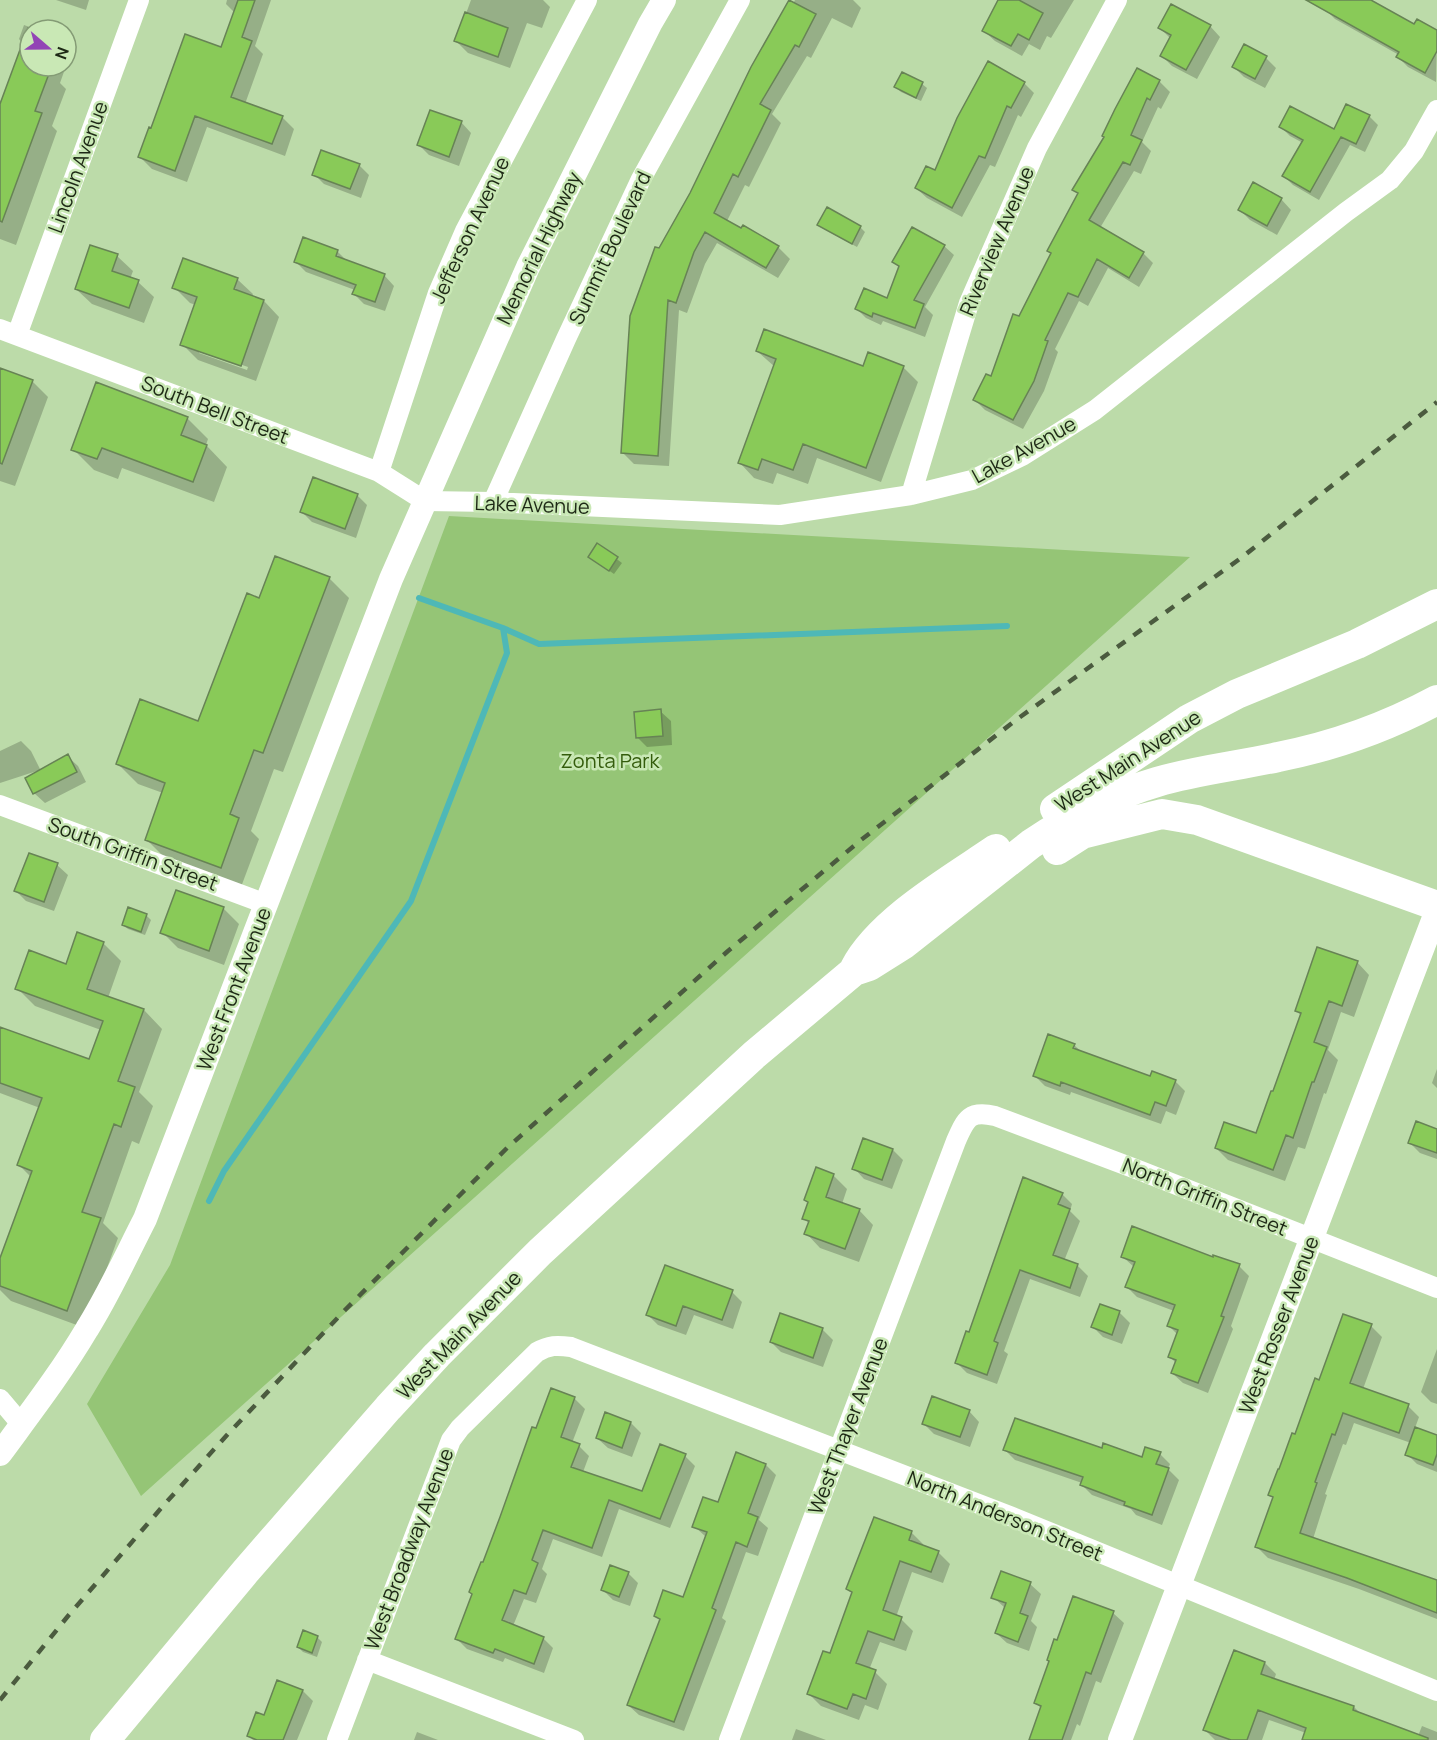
<svg xmlns="http://www.w3.org/2000/svg" width="1437" height="1740" font-family="Manrope,sans-serif">
<style>
.green{fill:#95c576}
.shadow{fill:#0003;fill-rule:evenodd}
.lines{fill:none;stroke-linecap:round;stroke-linejoin:round}
.stream{stroke:#4eb8b7;stroke-width:6}
.building{fill:#89ca58;stroke:#678355;stroke-width:1.5}
.minor{stroke:#fff;stroke-width:20}
.tertiary{stroke:#fff;stroke-width:24}
.primary{stroke:#fff;stroke-width:30}
.rail{stroke:#4b5b3f;stroke-width:4.5;stroke-dasharray:10 10;stroke-linecap:butt}
.labels{text-anchor:middle;stroke-width:5;stroke-linejoin:round;paint-order:stroke}
.street-label{font-size:20px;fill:#1d2815;stroke:#c9e8b5}
.park-label{font-size:20px;fill:#345c0c;stroke:#c9e8b5}
</style>
<rect width="100%" height="100%" fill="#bcdba9"/>
<path class="green" d="M449,516l741,41 -1049,939 -54,-92 83,-139z"/>
<path class="shadow" d="M56,0h33l-3,10z
M227,0h44l-16,46 8,8 -18,50 37,13 12,12 -9,27 -78,-29 -20,55 -35,-13 -12,-12 11,-27 71,-81 13,-36 -9,-9z
M471,0h72l7,7 -8,21 -15,-5 -17,45 -42,-15 -12,-12z
M795,0h58l8,8 -9,20 -20,-10 -21,40 -4,-2 -35,58 9,9 -32,64 -4,-2 -18,36 51,26 12,12 -12,19 -61,-35 -12,21 -18,49 -8,-3 -10,156 -35,-2 -11,-11 37,-203z
M1000,0h74l-23,38 -4,-2 -7,14 -11,-6 -7,12 -27,-15 -11,-10z
M1330,0h39l46,26 22,6 -1,50 -28,-15 -10,-10 1,-2 -64,-36 -10,-10z
M24,25l14,5h-8v36h36v-19l5,5 -11,31 6,6 -14,37 5,5 -41,114 -16,-6v-137l1,-2 2,1 20,-57 -4,-5z
M1210,26l10,11 -23,42 -25,-13 -10,-10 9,-17 -11,-11z
M1266,58l10,10 -11,20 -21,-11 -10,-10z
M1137,70l23,12 10,10 -9,17 -3,-2 -16,35 9,9 -10,23 -7,-3 -34,57 43,25 10,10 -14,24 -31,-19 -20,38 -9,-5 -24,48 3,3 -14,39 -21,38 -38,-19 -10,-10 17,-22 60,-124 27,-60 -5,-4 31,-52z
M1024,83l10,10 -13,24 -3,-2 -23,52 -5,-2 -28,52 -35,-19 -11,-10 20,-16z
M922,84l5,4 -6,13 -20,-9 -5,-5z
M1347,106l22,10 9,9 -13,27 -15,-7 -31,55 -26,-15 -9,-9 19,-33 -13,-7 -9,-9 54,4z
M461,122l10,11 -12,33 -30,-11 -10,-10z
M359,165l10,10 -8,23 -37,-14 -10,-10z
M1254,184l27,15 10,11 -14,25 -27,-15 -10,-10z
M828,209l32,18 5,5 -8,15 -33,-18 -5,-4z
M944,246l10,9 -29,52 8,8 -8,22 -42,-16 -2,4 -15,-7 -9,-9 31,-8 12,-34 -6,-5z
M337,251l11,11 36,13 10,11 -9,25 -21,-7 -10,-10 1,-4 -49,-18 -10,-10z
M117,256l16,15 -3,8 8,3 16,15 -10,26 -52,-19 -16,-15z
M237,279l16,15 -1,3 12,4 15,16 -23,64 -58,-21 -16,-16 14,-39 -6,-2 -16,-16zM199,350l49,17 -1,3 -48,-17z
M757,351l106,17 40,-1 15,15 -37,100 -64,-24 -9,26 -31,-11 -4,11 -19,-6 -14,-15 35,-96z
M0,380l32,1 16,16 -33,89 -15,-5z
M187,418l21,21 -2,6 21,22 -13,35 -92,-34 -4,11 -24,-9 -21,-21z
M357,495l10,10 -11,33 -44,-16 -10,-10z
M598,545l24,18 -8,11 -19,-13z
M329,578l20,20 -66,174 -9,-3 -23,62 8,8 -18,48 -75,-28 -20,-20 17,-46 -25,-9 -20,-20 81,-41 61,-123z
M660,711l11,10 1,24 -25,2 -10,-10z
M21,741l10,10 10,20 26,-15 11,10 8,16 -41,21 -11,-10 6,-23 -40,13v-32z
M29,854l28,11 11,10 -14,36 -28,-10 -10,-10z
M177,892l47,17 15,15 -15,41 -46,-17 -16,-16z
M146,915l5,5 -6,15 -17,-6 -5,-4z
M103,943l18,18 -13,37 36,12 18,19 -23,63 14,14 -14,38 -7,-3 -29,82 15,15 -33,90 -74,-27 -11,-11v-28l31,-85 -12,-12 21,-57 -40,-15v-65l90,33 11,-31 -66,-24 -18,-18 50,-22z
M1357,962l12,13 -15,42 -13,-5 -13,38 10,10 -12,34 -2,-1 -19,56 -7,-2 -13,34 -57,-21 -12,-12 41,-13 45,-119 -6,-5z
M1074,1045l9,8 68,25 24,3 10,10 -9,24 -10,-4 -5,13 -90,-32 -1,3 -25,-9 -10,-10z
M1437,1069v19l-5,-5z
M1437,1130v29l-17,-6 -11,-11z
M893,1150l10,10 -11,29 -28,-10 -10,-11z
M833,1175l14,14 -5,15 17,6 14,15 -14,37 -39,-14 -14,-15 4,-9 -6,-5z
M1062,1194l10,10 -2,7 10,10 -16,40 13,4 11,11 -8,21 -50,-18 -26,72 4,3 -11,30 -30,-11 -11,-11 14,-28z
M1123,1257l116,9 10,10 -18,50 2,3 -25,64 -25,-10 -11,-10 4,-10 -6,-6 8,-22 -9,-9 5,-15 -37,-14 -10,-10 7,-20z
M732,1292l10,10 -9,27 -39,-14 -8,20 -28,-10 -10,-10z
M1119,1312l11,11 -8,21 -19,-7 -10,-10z
M781,1314l42,16 10,10 -10,27 -42,-15 -10,-10z
M1371,1326l11,11 -19,52 45,17 11,11 -4,11 22,8v36l-20,-8 -10,-10 4,-11 -57,-20 -8,22 -3,-1 -18,50 2,1 -14,44 124,43v37l-78,-30 -91,-31 -11,-11 17,-48 -4,-5 50,-112z
M1437,1349v55l-6,-2 -10,-10z
M552,1390l23,9 10,10 -13,34 7,3 10,10 -6,16 60,21 42,-37 10,10 -25,62 -51,-19 -17,48 -49,-18 -11,30 5,5 -11,29 -12,-4 -11,27 30,12 10,10 -9,25 -39,-15 -2,4 -36,-13 -10,-10 26,-75z
M969,1411l10,11 -9,25 -36,-13 -11,-11z
M606,1414l25,9 10,10 -9,24 -24,-9 -11,-10z
M1103,1449l40,10 17,-5 10,10 -2,5 11,11 -17,45 -26,-10 -5,-6 -39,-14 -10,-10v-2l-67,-23 -10,-10z
M766,1465l10,10 -17,45 9,8 -10,28 -12,-4 -24,66 4,3 -42,110 -45,-16 -11,-10 33,-84 -5,-5 28,-17 22,-62 -12,-11z
M911,1532l12,12 -1,3 16,5 12,12 -7,19 -31,-11 -16,45 5,2 12,12 -7,20 -26,-9 -11,28 6,2 12,12 -9,26 -13,-5 -6,15 -38,-14 -12,-12 22,-39 22,-61 -6,-5z
M628,1573l10,10 -8,23 -17,-6 -10,-10z
M1030,1584l11,10 -10,27 6,6 -8,24 -22,-8 -11,-10 9,-25 -12,-11z
M1074,1598l39,15 11,10 -23,60 -5,-2 -16,45 -3,-2 -6,16h-40l11,-31 -6,-6z
M317,1637l5,5 -5,15 -14,-5 -5,-5z
M1265,1663l11,11 -2,6 80,27 8,8 56,21 4,-10 15,6v8h-133l2,-7 -37,-13 -7,20h-47l-10,-10z
M303,1691l10,10 -16,39h-44l-4,-4 16,-19z
M796,1729l30,11h-34z
M417,1732l21,8h-24z"/>
<g class="lines">
<path class="stream" d="M503,628l36,16 468,-18
M209,1201l15,-30 187,-270 96,-248 -4,-25 -84,-30"/>
</g>
<path class="building" d="M238,0h17l-13,37 10,4 -21,56 52,19 -11,28 -77,-28 -20,55 -37,-14 11,-30 2,1 34,-94 36,13z
M789,0l27,14 -17,33 -4,-2 -35,59 11,6 -33,67 -5,-3 -19,39 27,15 2,-3 36,21 -13,22 -61,-36 -11,20 -18,51 -8,-3 -10,156 -37,-3 9,-137 25,-69 4,1 31,-55 61,-126z
M998,0h21l24,13 -14,27 -11,-6 -7,12 -29,-15z
M1306,0h65l43,24 3,-5 20,11v21l-12,22 -29,-16 3,-5z
M1171,4l40,21 -25,45 -26,-14 11,-21 -13,-7z
M465,12l43,16 -10,29 -44,-16z
M28,28h2v38h6l14,5 -15,40 7,2 -40,109 -2,-1v-117z
M1244,44l23,12 -12,23 -23,-12z
M988,61l37,21 -14,26 -4,-2 -22,52 -6,-2 -27,52 -37,-20 11,-22 9,4 22,-52z
M1137,68l23,12 -10,20 -3,-2 -16,37 11,5 -12,25 -7,-3 -34,58 55,32 -15,26 -32,-19 -19,38 -10,-4 -23,47 3,1 -14,40 -21,39 -40,-20 13,-26 5,2 22,-62 6,2 32,-63 -4,-2 31,-58 -6,-3 32,-53 -2,-1 13,-27z
M902,72l21,10 -7,16 -22,-11z
M1346,104l24,11 -14,29 -15,-7 -31,55 -28,-16 21,-36 -24,-13 11,-21 44,23z
M430,110l32,11 -13,36 -32,-12z
M321,150l39,14 -10,25 -38,-14z
M1253,182l29,16 -15,28 -29,-16z
M827,207l34,19 -9,18 -35,-19z
M912,227l33,18 -31,55 10,4 -9,24 -42,-15 -1,4 -17,-8 9,-21 23,10 12,-32 -7,-4z
M303,237l35,13 -2,6 49,18 -10,28 -23,-8 4,-9 -62,-23z
M90,245l28,9 -6,17 27,9 -10,28 -54,-19z
M183,258l55,20 -4,11 30,11 -23,66 -61,-21 17,-48 -25,-9z
M764,329l99,37 5,-14 36,14 -38,102 -63,-24 -10,26 -31,-11 -4,11 -20,-7 38,-104 -20,-8z
M0,368l33,12 -31,84 -2,-1z
M96,382l92,35 -7,18 26,10 -14,37 -91,-34 -5,11 -26,-9z
M313,477l45,17 -13,35 -45,-17z
M597,543l21,14 -9,14 -21,-14z
M275,556l55,21 -67,176 -9,-3 -24,64 9,4 -18,50 -76,-28 20,-57 -49,-19 24,-65 58,22 49,-128 12,5z
M661,709l2,27 -27,2 -2,-26z
M68,754l9,18 -44,22 -8,-16z
M29,853l29,10 -14,39 -30,-11z
M176,890l48,17 -15,44 -49,-18z
M128,907l19,7 -6,18 -19,-7z
M77,932l27,10 -17,47 57,20 -26,72 17,6 -14,40 -7,-3 -32,88 19,6 -34,93 -67,-25v-28l32,-87 -15,-6 25,-67 -42,-15v-56l89,32 14,-38 -88,-32 14,-39 37,14z
M1317,947l41,14 -16,45 -13,-5 -15,41 13,5 -13,35h-2l-19,56 -7,-3 -13,35 -58,-22 9,-26 32,11 15,-42h2l28,-78 -6,-2z
M1048,1034l27,10 -2,4 77,28 2,-5 24,9 -10,26 -11,-4 -5,13 -89,-33 -1,4 -27,-10z
M1416,1121l21,8v24l-29,-10z
M863,1138l30,11 -11,31 -30,-11z
M816,1167l18,7 -8,23 34,12 -15,40 -41,-15 5,-13 -7,-2 6,-17 -4,-2z
M1023,1177l40,16 -5,11 12,5 -17,46 25,9 -8,24 -50,-18 -26,71 4,2 -11,32 -32,-12 11,-32 3,1z
M1132,1226l81,31v-2l27,9 -19,52 3,1 -26,66 -27,-10 5,-13 -8,-3 10,-27 -11,-4 8,-21 -50,-18 10,-25 -14,-5z
M665,1265l68,25 -11,30 -39,-14 -7,20 -30,-11z
M1100,1304l20,7 -8,24 -21,-8z
M780,1313l43,15 -10,30 -43,-16z
M1343,1314l29,10 -22,59 59,21 -10,29 -56,-20 -8,22 -3,-1 -17,48 2,1 -17,50 137,47v33l-90,-35 -92,-31 18,-50 -5,-2 10,-26h1l13,-36 3,1 20,-56 4,2z
M551,1388l24,9 -14,40 19,7 -9,23 71,24 18,-47 26,10 -26,65 -51,-19 -17,48 -49,-18 -11,30 6,3 -12,31 -12,-4 -12,30 42,17 -10,27 -39,-15 -2,4 -38,-14 17,-45 -3,-2 12,-30h2l17,-45 32,-90 4,1z
M932,1396l38,14 -10,27 -38,-13z
M605,1412l26,10 -9,26 -26,-10z
M1015,1418l87,30 1,-5 39,14 3,-10 16,5 -5,12 13,4 -17,47 -28,-10 1,-3 -45,-17 3,-8 -80,-27z
M1415,1427l22,8v19l-4,11 -28,-10z
M736,1452l30,12 -18,49 10,4 -11,30 -11,-5 -24,66 4,2 -42,112 -47,-17 33,-86 -6,-3 9,-26 20,7 24,-65 -15,-5 11,-30 15,5z
M874,1517l38,14 -3,9 30,11 -8,21 -31,-11 -17,49 19,7 -8,23 -26,-9 -12,32 20,7 -10,29 -13,-5 -6,15 -40,-15 16,-43 7,2 22,-61 -6,-3z
M610,1565l19,7 -10,25 -18,-7z
M1001,1571l30,11 -11,31 8,3 -10,26 -23,-9 11,-30 -15,-5z
M1073,1596l41,15 -23,63 -5,-2 -24,68h-33l12,-34 -7,-3 15,-42 -2,-1 7,-21 3,1z
M303,1630l15,6 -6,17 -15,-6z
M1234,1650l31,12 -4,12 93,32 -1,4 75,28v2h-126l4,-12 -48,-18 -11,30h-16l-28,-10z
M277,1680l26,10 -20,50h-26l-10,-4 9,-24 8,3z"/>
<g class="lines">
<path class="minor" d="M0,329l379,143 46,29 68,1 287,13 131,-20 61,-15 50,-24 73,-46 251,-198 44,-32 24,-29 23,-41
M17,335l122,-335
M379,472l59,-179 27,-62 122,-231
M911,495l58,-192 68,-155 80,-148
M493,502l73,-163 75,-160 99,-179
M0,805l266,99
M0,1399l22,26
M367,1660l207,80
M337,1740l114,-300 9,-12 77,-76c12,-7 20,-7 34,-5l439,169 427,175
M729,1740l227,-599c10,-23 14,-31 39,-25l146,55 296,117"/>
<path class="tertiary" d="M0,1454c30,-41 61,-81 87,-125 22,-35 39,-73 58,-110l246,-640 137,-312 122,-243 14,-24
M1120,1740l317,-830"/>
<path class="primary" d="M1055,809l134,-90 48,-25 120,-50 80,-40
M1057,850l25,-16 80,-20 35,6 240,86
M855,968c24,-47 97,-89 141,-119
M105,1740l140,-168 143,-164 49,-53 103,-103 214,-197 100,-84 15,-5 35,-22 127,-100c39,-26 81,-49 126,-62 40,-12 81,-16 121,-25 56,-11 109,-30 159,-57"/>
<path class="rail" d="M0,1700l68,-84 95,-110 64,-71 118,-125 162,-162 221,-197 133,-111 155,-120 225,-162 196,-156"/>
</g>
<g class="labels">
<g class="street-label">
<text transform="translate(78 167) rotate(-70)" y="7">Lincoln Avenue</text>
<text transform="translate(470 230) rotate(-65)" y="7">Jefferson Avenue</text>
<text transform="translate(997 241) rotate(-67)" y="7">Riverview Avenue</text>
<text transform="translate(539 248) rotate(-64)" y="7">Memorial Highway</text>
<text transform="translate(610 248) rotate(-65)" y="7">Summit Boulevard</text>
<text transform="translate(215 410) rotate(21)" y="7">South Bell Street</text>
<text transform="translate(1024 450) rotate(-29)" y="7">Lake Avenue</text>
<text transform="translate(532 505) rotate(2)" y="7">Lake Avenue</text>
<text transform="translate(1128 761) rotate(-33)" y="7">West Main Avenue</text>
<text transform="translate(133 854) rotate(20)" y="7">South Griffin Street</text>
<text transform="translate(234 989) rotate(-69)" y="7">West Front Avenue</text>
<text transform="translate(1205 1197) rotate(22)" y="7">North Griffin Street</text>
<text transform="translate(1279 1325) rotate(-69)" y="7">West Rosser Avenue</text>
<text transform="translate(459 1335) rotate(-46)" y="7">West Main Avenue</text>
<text transform="translate(848 1426) rotate(-69)" y="7">West Thayer Avenue</text>
<text transform="translate(1005 1516) rotate(22)" y="7">North Anderson Street</text>
<text transform="translate(409 1549) rotate(-69)" y="7">West Broadway Avenue</text>
</g>
<g class="park-label">
<text x="610" y="768">Zonta Park</text>
</g>
</g>
<g transform="translate(48 48) rotate(110)"><circle r="28" fill="#c9e8b5" stroke="#849b75" stroke-width="1.5"/>
<path d="M0-4.5L10 22L0 15L-10 22Z" fill="#9244b5"/>
<text y="-9" font-size="16" font-weight="bold" text-anchor="middle" fill="#1d2815">N</text>
</g>
</svg>
